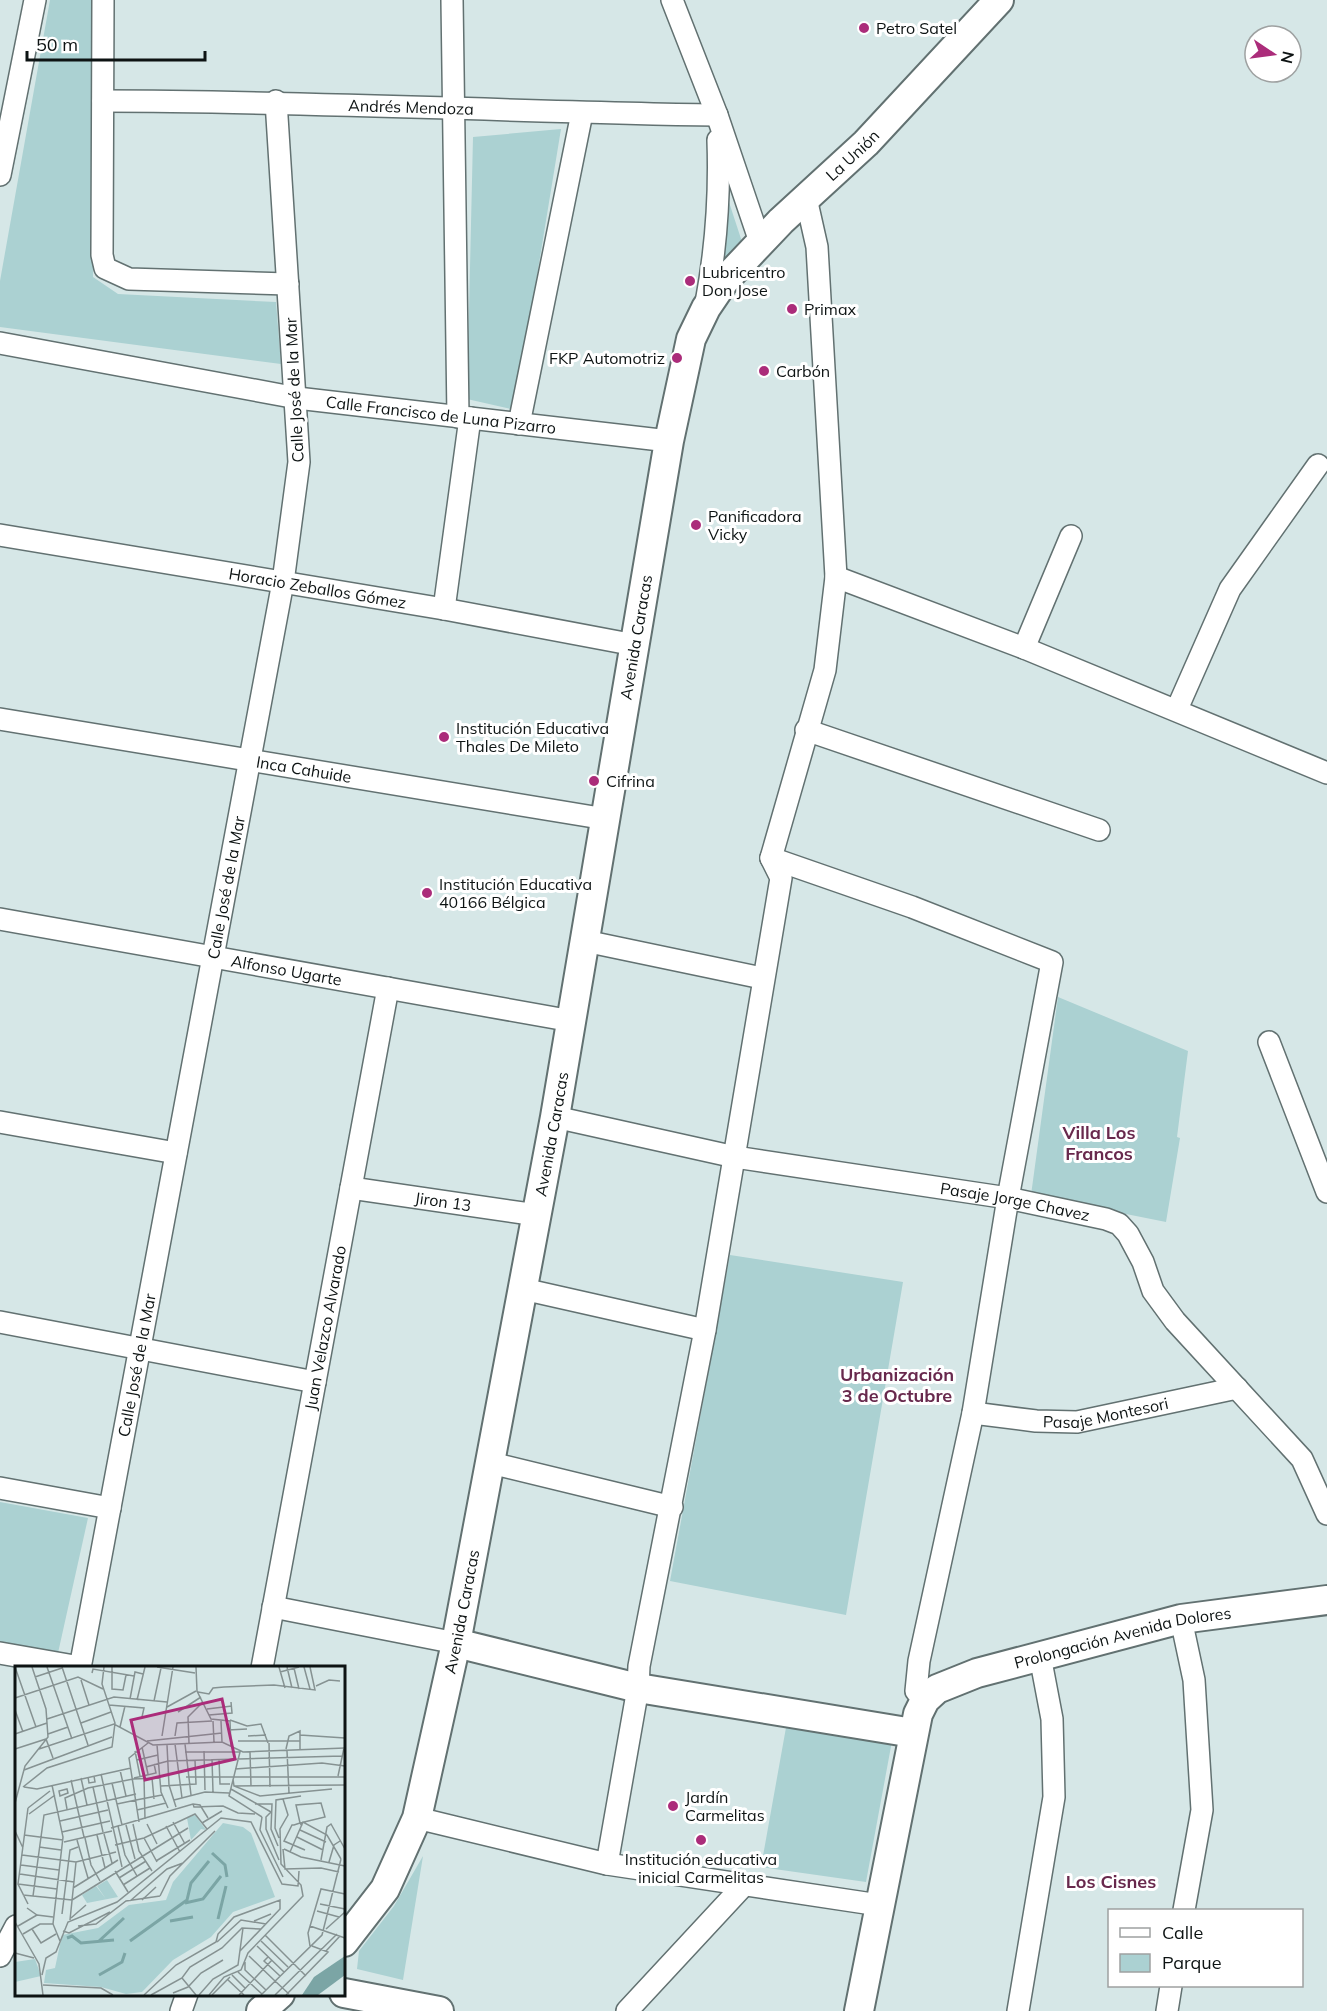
<svg xmlns="http://www.w3.org/2000/svg" width="1327" height="2011" font-family="Mulish,sans-serif">
<style>
.green{fill:#abd1d2}
.lines{fill:none;stroke-linecap:round;stroke-linejoin:round}
.street-casing{stroke:#627171;stroke-width:24}
.secondary-casing{stroke:#627171;stroke-width:32}
.street{stroke:#fff;stroke-width:21}
.secondary{stroke:#fff;stroke-width:28}
.poi-dot{fill:#ab2c7a;stroke:#fff;stroke-width:2}
.labels{text-anchor:middle;stroke-width:6;stroke-linejoin:round;paint-order:stroke}
.poi-label{font-size:16px;fill:#0d1313;stroke:#fff;text-anchor:start}
.street-label{font-size:16px;fill:#0d1313;stroke:#fff}
.neighbourhood-label{font-size:18px;font-weight:bold;fill:#68294d;stroke:#fff}
.inset-river{fill:none;stroke:#7ba5a5;stroke-width:3}
.inset-road{fill:none;stroke:#869292;stroke-width:1.5}
.view{fill:#ab2c7a;fill-opacity:0.15;stroke:#ab2c7a;stroke-width:3}
.inset-edge{fill:none;stroke:#0d1313;stroke-width:3}
</style>
<rect width="100%" height="100%" fill="#d6e7e7"/>
<path class="green" d="M50,0h41l2,277 25,17 158,8 5,62 -281,-37v-46z
M561,129l-46,281 -48,-11 6,-262z
M728,199l16,49 -12,12 -14,-4z
M1058,997l130,54 -11,86 3,1 -14,84 -135,-27z
M730,1255l173,27 -57,333 -176,-34z
M0,1502l88,16 -30,135 -58,-10z
M787,1722l105,19 -26,141 -105,-15z
M423,1856l-20,124 -46,-11 2,-18 35,-45z"/>
<g class="lines">
<defs>
<g id="street">
<path d="M103,0l-1,255 3,13 24,11 159,5"/>
<path d="M452,0l6,417"/>
<path d="M672,0l45,115 43,127"/>
<path id="s1" d="M103,101c205,0 409,11 614,14"/>
<path d="M0,175l35,-175"/>
<path d="M706,303c10,-54 14,-108 12,-163"/>
<path id="s2" d="M0,343l297,55 372,43"/>
<path d="M519,424l63,-311"/>
<path id="s3" d="M0,535l444,74 191,36"/>
<path d="M836,577l188,71 303,125"/>
<path d="M444,609l26,-191"/>
<path d="M1024,648l47,-112"/>
<path d="M1177,709l53,-120 88,-124"/>
<path id="s4" d="M0,719l606,100"/>
<path d="M806,730l293,100"/>
<path d="M771,858l141,49 140,55 -44,236 -35,215 -54,248 -3,30 9,9"/>
<path id="s5" d="M0,919l572,102"/>
<path d="M585,941l177,37"/>
<path d="M1269,1042l58,150"/>
<path id="s6" d="M555,1117l180,40 273,41 98,21 13,5 9,10 15,28 10,29 22,30 127,138 25,55"/>
<path d="M0,1122l176,31"/>
<path id="s7" d="M351,1188l186,27"/>
<path d="M523,1289l182,41"/>
<path d="M0,1322l315,60"/>
<path id="s8" d="M973,1413l63,8 41,1 160,-34"/>
<path d="M491,1463l181,44"/>
<path d="M0,1488l110,20"/>
<path d="M273,1607l183,36"/>
<path d="M1181,1619l13,61 8,130 -18,100"/>
<path d="M0,1653l80,14"/>
<path id="s9" d="M80,1668l203,-1086 16,-120 -23,-361"/>
<path id="s10" d="M262,1668l126,-680"/>
<path d="M417,1818l190,46 272,41"/>
<path d="M607,1864l31,-176 1,-22 66,-336 76,-452 -10,-20 54,-188 11,-93 -19,-330 -11,-49"/>
<path d="M0,1956l16,-30"/>
<path d="M181,2011l6,-17"/>
<path d="M627,2011l116,-125"/>
<path d="M1018,2011l36,-214 -2,-78 -12,-63"/>
<path d="M1167,2011l4,-25"/>
</g>
<g id="secondary">
<path d="M456,1643l182,45 275,45"/>
<path id="s11" d="M344,1942l41,-53 32,-71 39,-175 99,-526 114,-676 22,-102 15,-31 19,-28 56,-59 85,-78 133,-143"/>
<path d="M344,1993l95,18"/>
<path d="M261,2011l19,-17"/>
<path id="s12" d="M859,2011l59,-297 7,-14 12,-11 40,-16 204,-54 146,-19"/>
</g>
</defs>
<use href="#street" class="street-casing"/>
<use href="#secondary" class="secondary-casing"/>
<use href="#street" class="street"/>
<use href="#secondary" class="secondary"/>
</g>
<g class="poi-dot">
<circle cx="864" cy="28" r="6"/>
<circle cx="690" cy="281" r="6"/>
<circle cx="792" cy="309" r="6"/>
<circle cx="677" cy="358" r="6"/>
<circle cx="764" cy="371" r="6"/>
<circle cx="696" cy="525" r="6"/>
<circle cx="444" cy="737" r="6"/>
<circle cx="594" cy="781" r="6"/>
<circle cx="427" cy="893" r="6"/>
<circle cx="673" cy="1806" r="6"/>
<circle cx="701" cy="1840" r="6"/>
</g>
<g class="labels">
<g class="poi-label">
<text x="876" y="34">Petro Satel</text>
<text x="702" y="278">Lubricentro<tspan x="702" dy="18">Don Jose</tspan></text>
<text x="804" y="315">Primax</text>
<text x="665" y="364" text-anchor="end">FKP Automotriz</text>
<text x="776" y="377">Carbón</text>
<text x="708" y="522">Panificadora<tspan x="708" dy="18">Vicky</tspan></text>
<text x="456" y="734">Institución Educativa<tspan x="456" dy="18">Thales De Mileto</tspan></text>
<text x="606" y="787">Cifrina</text>
<text x="439" y="890">Institución Educativa<tspan x="439" dy="18">40166 Bélgica</tspan></text>
<text x="685" y="1803">Jardín<tspan x="685" dy="18">Carmelitas</tspan></text>
<text x="701" y="1865" text-anchor="middle">Institución educativa<tspan x="701" dy="18">inicial Carmelitas</tspan></text>
</g>
<g class="street-label">
<text dy="6" stroke="none"><textPath href="#s1" startOffset="308">Andrés Mendoza</textPath></text>
<text dy="6" stroke="none"><textPath href="#s11" startOffset="1896">La Unión</textPath></text>
<text transform="translate(294 390) rotate(-93)" y="6">Calle José de la Mar</text>
<text dy="6" stroke="none"><textPath href="#s2" startOffset="447">Calle Francisco de Luna Pizarro</textPath></text>
<text dy="6" stroke="none"><textPath href="#s3" startOffset="322">Horacio Zeballos Gómez</textPath></text>
<text dy="6" stroke="none"><textPath href="#s11" startOffset="1346">Avenida Caracas</textPath></text>
<text dy="6" stroke="none"><textPath href="#s4" startOffset="308">Inca Cahuide</textPath></text>
<text dy="6" stroke="none"><textPath href="#s9" startOffset="794">Calle José de la Mar</textPath></text>
<text dy="6" stroke="none"><textPath href="#s5" startOffset="291">Alfonso Ugarte</textPath></text>
<text dy="6" stroke="none"><textPath href="#s11" startOffset="842">Avenida Caracas</textPath></text>
<text dy="6" stroke="none"><textPath href="#s7" startOffset="93">Jiron 13</textPath></text>
<text dy="6" stroke="none"><textPath href="#s6" startOffset="468">Pasaje Jorge Chavez</textPath></text>
<text dy="6" stroke="none"><textPath href="#s10" startOffset="346">Juan Velazco Alvarado</textPath></text>
<text dy="6" stroke="none"><textPath href="#s9" startOffset="308">Calle José de la Mar</textPath></text>
<text dy="6" stroke="none"><textPath href="#s8" startOffset="134">Pasaje Montesori</textPath></text>
<text dy="6" stroke="none"><textPath href="#s11" startOffset="356">Avenida Caracas</textPath></text>
<text dy="6" stroke="none"><textPath href="#s12" startOffset="528">Prolongación Avenida Dolores</textPath></text>
</g>
<g class="neighbourhood-label">
<text x="1099" y="1139">Villa Los<tspan x="1099" dy="21">Francos</tspan></text>
<text x="897" y="1381">Urbanización<tspan x="897" dy="21">3 de Octubre</tspan></text>
<text x="1111" y="1888">Los Cisnes</text>
</g>
</g>
<g transform="translate(15 1666)">
<rect width="330" height="330" fill="#d6e7e7"/>
<path d="M180,149l11,15 -5,-1 -10,11 -4,-22zM208,157l20,4 8,6 24,64 -42,15 -22,25 -38,23 -31,32 -16,2 -25,-7 -57,-4 2,-13 9,-2 7,-33 36,-7 31,-23 37,-5 7,-18zM92,214l11,17 -31,6 -5,-8 14,-9 10,13 -9,-13zM20,293l6,17 -26,6v-20z" fill="#abd1d2"/>
<path d="M330,290v19l-27,20h-16l12,-18z" fill="#7ba5a5"/>
<path class="inset-river" d="M197,187l13,12 2,12M170,237l18,-4 18,-23M203,253l8,-33M155,255l23,-4M52,272l5,-2 9,7 33,-3M84,275l25,-23M115,275l57,-41 4,-17 18,-22M84,309l23,-13 3,-9"/>
<path class="inset-road" d="M0,1l21,60M32,1l25,72M47,1l26,78M97,1v22l11,1 3,-15M142,1l38,6M181,1l1,24 14,28 19,2 1,25M264,1l6,21M272,1l5,21M289,1l6,22M279,2l5,21M265,6l19,-5M77,7l1,-4 41,7M20,11l27,-9M66,14l8,25M301,20l13,-6 11,1M183,26l11,2 4,-6 11,-1 50,-2 41,5 -5,-23M0,32l63,-21 25,12M115,33l5,-27 8,2M122,34l8,-33M139,35l7,-33M94,39l35,3 -2,9M152,41l29,-16M192,43l25,-3M0,44l8,22M163,46l23,-15M194,49l23,-2 -1,-11M32,53l67,-22 53,5M215,54l17,6 14,-2 7,19M198,55l1,21M206,55l1,21M66,57l30,-11M105,61l5,-21M213,64l19,-1M0,68l32,-11M33,68l20,-7M285,69l45,3M147,70l11,-69M160,70l2,-13 35,-2M233,70l18,-1M132,75l75,-8M223,75h62M174,77l-1,-26 15,-15M254,77l1,44M160,78l7,54M170,78l6,51M142,79l4,47 7,16M152,79l2,40 7,22M127,81l6,27M0,83l31,-10 7,19M24,83l75,-25 39,21 69,-3 21,10 102,-4M271,83l3,-13 11,-5v18M120,85l5,25M189,85l1,39M272,85l2,42M170,86h55l-11,44 33,21M235,86l1,34M197,93l1,33M204,93l1,25h10M122,94l21,-5M131,101l22,-6 174,-5M220,103l87,-6 23,3M9,104l88,-33M105,104l6,26M86,108l21,93M323,110l6,-28M73,111l1,6 6,-1 -1,-6M171,111h159M66,112l6,27M119,112l22,-5 -2,-9M129,112l1,41M137,112l2,21M218,113l1,7 26,10 72,-7M56,114l13,57M97,117l10,42M37,119l11,52 -10,87 7,17M146,120l35,-2 -1,-24M219,120l111,-1M8,121l24,-19 65,-21 3,-24 -13,-39 2,-17M9,121l13,2 94,-21M78,121l10,45M52,123l1,4 -8,3 -1,-5zM216,123l40,23M121,134l26,-5M159,134l31,-8 24,1M0,137l10,-37 23,-29 -2,-28 -14,-42M102,138l19,-4M178,138l1,3 29,-1 15,7 17,1M240,138h17l-1,25 7,17M13,142l22,-17M52,143l-2,-11 23,-10 45,-9 27,-1M122,144l29,-7M256,146l-5,5v12l13,31M14,148l26,-19M247,151l-2,13 23,47M45,155l48,-11M124,156l-10,-64 19,-15M158,156l12,22M187,157l20,-12M118,158l6,27 13,20M132,158l10,20M111,159l9,34M103,160l7,29 12,21M151,160l14,26M287,160l-2,-3 -4,-18 25,-2 4,14 -25,6 -6,2h-2l-8,16 21,9M96,162l82,-24 7,1 8,13M285,164l26,12M0,165l8,17M47,166l48,-11M89,168l8,29M9,169l39,5M82,169l8,33M282,171l26,13M70,172l6,27 9,16M129,172l13,24M264,172l-4,-10 1,-28 25,-4M62,174l11,38M49,176l48,-11M100,179l29,-7 51,-24 12,15M24,181l22,3M268,183l2,20 36,-1 18,4M269,183l17,8 44,9M275,186l13,-30 24,13 14,24M7,189l54,7 40,-10M306,194l6,-33 4,-3 14,25M141,195l34,-21M314,196l5,-17 6,-4M6,199l38,5M100,205l13,21M5,208l54,8M104,212l27,-17M3,218l39,5M108,219l27,-17M58,222l45,-28M8,229l49,5M18,230l11,-81 92,-21M145,230l10,-20 45,-45M57,234l116,-72M127,234l14,-13M115,235l37,-32 16,-6M13,238l-10,-20 10,-76M305,238l25,5M12,242l10,7 16,2M302,245l22,6M47,248l8,-64 8,-3M56,252l15,-13M55,254l6,-58M239,255l17,-7M0,256l24,42 4,31M3,260l19,-11M63,260l18,-2 30,-23 34,-5M295,260l35,12M17,263l9,14 15,-9M311,263l19,-17M48,265l6,2 41,-21M8,268l17,-10h13M250,269l41,41M246,275l27,26M202,276l24,-22 25,4M242,280l27,26M295,280l-2,-13 13,-44 24,5M311,285l14,-15M0,287l19,5M234,290l26,25M253,291l-4,4 16,15M230,296v8l21,20M223,306l24,22M27,309l4,-17 10,-6 12,-30 49,-20 104,-84 30,4 31,62 16,2 1,-15M217,309l13,13M167,312l14,17M212,313l17,16M260,315l14,13M28,319l58,3 12,7M158,327l15,-6 13,-14 22,-13M129,329l32,-30 40,-23 2,-8 16,-17 46,-17v9l-40,42M136,329l31,-17 8,-11 32,-19 20,-20 19,1M184,329l14,-16 25,-14 5,-37M194,329l15,-18 17,-7 7,-17 55,-57 -2,-11 -20,-21 -1,-35 8,-14 -5,-16M197,329l18,-18M224,329l33,-35M246,329l61,-60 19,-76M260,329l62,-61M271,329l42,-43 -16,-6"/>
<path class="view" d="M207,33l13,60 -90,21 -14,-60z"/>
<rect width="330" height="330" class="inset-edge"/>
</g>
<rect x="1108" y="1909" width="195" height="78" fill="#ffffff" stroke="#9ea1a1" stroke-width="1.5"/>
<rect x="1120" y="1928" width="30" height="9" fill="#ffffff" stroke="#9ea1a1" stroke-width="1.5"/>
<text x="1162" y="1939" font-size="18" fill="#0d1313">Calle</text>
<rect x="1120" y="1954" width="30" height="18" fill="#abd1d2" stroke="#9ea1a1" stroke-width="1.5"/>
<text x="1162" y="1969" font-size="18" fill="#0d1313">Parque</text>
<g transform="translate(1273 54) rotate(103)"><circle r="28" fill="#ffffff" stroke="#9ea1a1" stroke-width="1.5"/>
<path d="M0-4.5L10 22L0 15L-10 22Z" fill="#ab2c7a"/>
<text y="-9" font-size="16" font-weight="bold" text-anchor="middle" fill="#0d1313">N</text>
</g>
<path d="M27 51v9h178v-9" fill="none" stroke="#0d1313" stroke-width="3"/>
<text x="36" y="51" font-size="18" fill="#0d1313" stroke="#ffffff" stroke-width="4.5" paint-order="stroke">50 m</text>
</svg>
